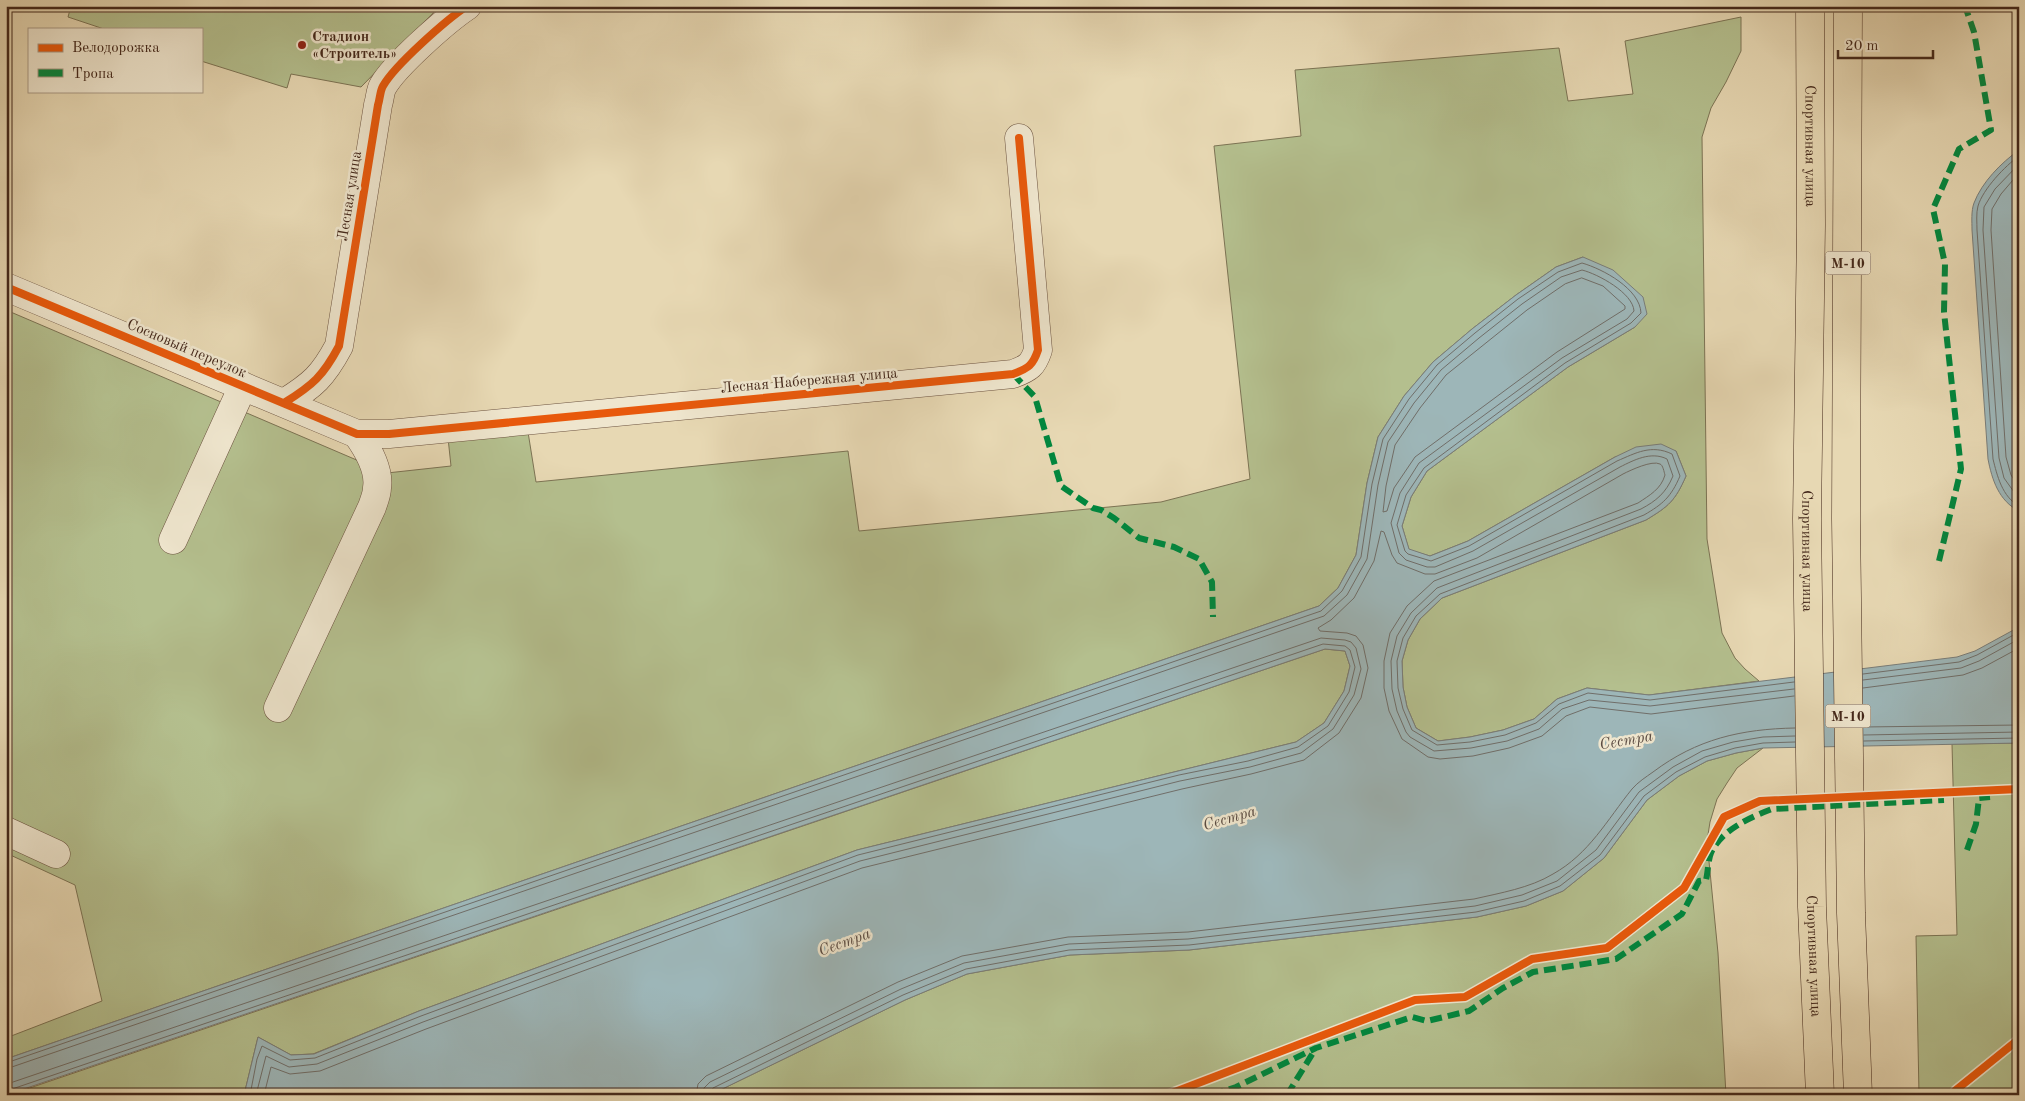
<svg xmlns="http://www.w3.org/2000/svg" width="2025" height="1101" font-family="'Old Standard TT',serif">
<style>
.green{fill:#b4bf8e;stroke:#7c7354}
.water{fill:#9db6b8;stroke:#797d79}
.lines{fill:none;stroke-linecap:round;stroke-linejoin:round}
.shore{stroke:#706e69;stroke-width:1}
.minor-casing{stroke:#6c5340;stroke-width:29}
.highway-casing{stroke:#43271a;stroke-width:29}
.minor{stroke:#efe6ce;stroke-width:28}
.highway{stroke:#e7d8b3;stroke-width:28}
.quiet{stroke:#00873e;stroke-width:6;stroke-dasharray:12 6;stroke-linecap:butt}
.cycleway-casing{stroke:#efe6ce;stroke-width:11}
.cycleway{stroke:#e8590c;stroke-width:8}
.poi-dot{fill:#8f2418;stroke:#efe6ce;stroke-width:2}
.labels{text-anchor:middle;stroke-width:5;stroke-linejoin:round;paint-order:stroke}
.shield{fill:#efe6ce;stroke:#776050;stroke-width:1}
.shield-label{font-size:14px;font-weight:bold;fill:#43271a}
.poi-label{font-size:15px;font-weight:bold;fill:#43271a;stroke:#efe6ce;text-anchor:start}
.street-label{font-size:15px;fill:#43271a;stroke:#efe6ce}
.water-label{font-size:16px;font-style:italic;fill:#5a4b42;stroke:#efe6ce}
</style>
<rect width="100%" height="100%" fill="#e7d8b3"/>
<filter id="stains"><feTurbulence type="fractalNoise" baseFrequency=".004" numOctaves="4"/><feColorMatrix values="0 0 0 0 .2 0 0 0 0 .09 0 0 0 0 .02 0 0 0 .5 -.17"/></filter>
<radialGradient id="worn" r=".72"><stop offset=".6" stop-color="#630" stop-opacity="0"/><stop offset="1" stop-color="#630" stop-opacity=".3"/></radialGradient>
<path class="green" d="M71,6h369l-79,81 -70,-13 -4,14 -86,-27v-32h-97l-36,-12z
M1741,17v34l-15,31 -15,26 -9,29 5,402 15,94 13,25 10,11 14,12 -110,14 -62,-7 -30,11 -23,20 -31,11 -33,7 -32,4 -22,-13 -9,-21 -4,-20 -1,-26 6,-21 12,-21 22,-21 204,-78c23,-14 29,-19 40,-44l-10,-25 -61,6 -147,84 -38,15 -21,-6 -7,-24 9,-29 16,-26 141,-104 67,-40 -52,-70 -27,10 -40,28 -44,34 -39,33 -29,34 -26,41 -11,46 -11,72 -18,33 -19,18 -1313,453v-21l96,-37 -27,-116 -69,-32v-543l381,163 64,-7 -3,-28 80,-6 8,50 312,-31 11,80 302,-29 89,-23 -36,-333 87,-10 -6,-66 264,-22 9,53 65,-7 -8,-53z
M1325,649l20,2 5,15 -6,25 -20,32 -28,19 -439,108 -438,161 -106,43 -22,1 -33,-18 -14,58h-235z
M2019,743v352h-100l-3,-159 41,-1 -5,-191z
M1763,748l-26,20 -10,15 -10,16 -7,23 -3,19 11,112 8,142h-1016l195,-95 62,-26 103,-19 119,-5 288,-33 49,-11 37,-15 41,-33 43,-58 32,-24 28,-15 29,-8z"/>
<path class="water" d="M2019,150v361c-20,-10 -27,-31 -31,-52l-16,-229c0,-8 -1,-19 2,-27 8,-21 27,-40 45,-53z
M1583,257l30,13 30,27 4,17 -12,13 -67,40 -141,104 -16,26 -9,29 7,23 21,7 38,-15 147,-84 21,-10 25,-3 15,7 10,25c-11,25 -17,30 -40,44l-204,78 -22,21 -12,21 -6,21 1,26 4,20 9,21 22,13 32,-4 33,-7 31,-11 23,-20 30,-11 62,7 308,-38 18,-6 44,-24v116l-256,5 -27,5 -29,8 -28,15 -32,24 -43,58 -41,33 -37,15 -49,11 -288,33 -119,5 -103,19 -62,26 -195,95h-466l14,-58 33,18 23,-1 105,-43 438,-161 439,-108 28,-19 20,-32 6,-25 -5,-15 -20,-2 -1319,446v-36l1313,-453 19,-18 18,-33 11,-72 11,-46 26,-41 29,-34 39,-33 44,-34 40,-28z"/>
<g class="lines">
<path class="shore" d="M2019,156c-14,10 -36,33 -41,50 -2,7 -1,17 -1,24l16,229c4,16 9,38 26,47
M2019,164l-24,25 -11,18 -1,23 16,228 5,20 15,21
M2019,173l-18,21 -9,15 -1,21 15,227 5,18 8,12
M1582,278l21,8 22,20v3l-68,43 -142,105 -21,31 -7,23 -4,1 3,-26 9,-41 25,-37 26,-33 81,-65 38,-26z
M1863,674l96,-12 18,-7 42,-23
M1863,680l98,-12 18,-7 40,-22
M1863,688l100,-13 19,-7 37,-20
M1864,727l155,-2
M1864,735l155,-3
M1864,741l155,-3
M6,1063l1315,-452 21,-20 19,-34 11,-73 11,-45 26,-40 28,-34 38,-32 43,-34 40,-27 24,-9c21,6 58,26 59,50l-10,10 -66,40 -141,105 -18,27 -9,30 8,26 3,3 23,7 38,-15 148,-85c19,-8 34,-17 55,-7l8,22c-9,21 -17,28 -36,39l-204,79 -24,22 -13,22 -6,23 1,27 5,21 9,21 25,15 33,-3 35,-7 31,-12 23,-19 29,-11 62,7 144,-18
M6,1069l1318,-453 23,-21 20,-36 11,-74 10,-43 26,-39 27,-33 38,-32 43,-34 39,-27 21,-7c16,4 51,23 52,41l-7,8 -65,39 -143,105 -19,30 -9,30 8,30 7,7 21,7h8l38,-16 147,-84c14,-7 31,-16 47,-8l6,17c-7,17 -17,25 -32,33l-204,79 -26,25 -14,23 -6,25 1,28 5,22 9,21 4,5 24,14 37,-3 36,-7 32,-12 23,-20 27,-9 61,6 144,-17
M6,1086l7,-4 1308,-444 24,2 6,2 5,6 5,21 -7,26 -21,34 -32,24 -51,14 -70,14 -320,80 -437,161 -106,42 -28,3 -23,-11 -10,39
M10,1095l1,-5 4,-2 1308,-444 22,2 5,4 5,17 -6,25 -21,34 -30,21 -50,14 -69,14 -321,80 -437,161 -106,42 -25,2 -28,-14 -5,13 -7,36
M264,1095l7,-28 19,7 30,-3 106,-42 436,-161 320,-79 69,-15 53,-14 35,-27 22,-35 7,-30 -5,-23 -7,-9 -9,-3 -27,-2 -2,-3 13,-8 23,-22 20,-37 7,-30 3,1 8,23 5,8 28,11h10l42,-16 146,-84c8,-4 29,-14 37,-10 3,1 4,8 5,11 -4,14 -15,20 -27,28l-204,78 -27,25 -17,27 -6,28v27l5,23 13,28 26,18 12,2 33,-3 36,-8 33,-12 24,-20 24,-9 61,7 143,-18
M696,1095l2,-11 8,-8 192,-94 64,-26 106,-19 120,-5 286,-33c26,-6 56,-11 79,-25 36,-20 54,-54 79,-85 6,-7 14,-12 21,-17 44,-33 88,-43 142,-44
M703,1095l1,-7 6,-6 191,-93 63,-26 105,-19 119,-5 287,-33 47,-11 35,-14 39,-31 43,-58 34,-25 29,-16 31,-9 30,-5 32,-1
M710,1095l3,-7 190,-93 63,-26 103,-19 120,-5 287,-33 48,-11 36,-15 40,-31 44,-59 32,-24 29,-15 30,-9 28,-5 32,-1"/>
<defs>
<path id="minor" d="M6,287l351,147h32l624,-60c16,-6 20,-9 25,-24l-19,-212
M284,403c29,-18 39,-27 55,-57l39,-241c2,-6 2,-14 5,-19 12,-21 63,-66 84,-80
M173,540l70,-154
M278,708l94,-201c2,-6 5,-13 5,-19 3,-19 -10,-40 -20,-54
M6,831l50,23"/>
<g id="highway">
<path id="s1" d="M1810,6l1,219 -4,294 5,388 8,188"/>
<path d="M1848,6l-2,513 5,394 7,182"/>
</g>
</defs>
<use href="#minor" class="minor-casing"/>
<use href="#highway" class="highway-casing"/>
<use href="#minor" class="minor"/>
<use href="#highway" class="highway"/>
<path class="quiet" d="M1013,374l22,23 26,89 32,22 8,2 13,8 25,20 35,9 25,12 13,23 1,35
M1939,561l22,-92 -17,-157 1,-48 -12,-55 26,-60 32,-19 -17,-98 -9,-26
M1967,850l9,-26 3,-26 11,-1
M1212,1095l24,-8 80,-39 96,-31 15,4 42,-10 34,-23 30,-16 83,-13 66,-45 17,-33 7,-1c2,-8 2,-20 5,-27 10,-23 40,-36 61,-44l172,-9
M1287,1095l29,-47"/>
<defs>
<path id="cycleway" d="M6,287l351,147h32l624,-60c16,-6 20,-9 25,-24l-19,-212
M284,403c29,-18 39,-27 55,-57l39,-241c2,-6 2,-14 5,-19 12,-21 63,-66 84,-80
M1167,1095l248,-95 50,-3 67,-38 75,-11 77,-60 40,-71 36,-16 259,-12
M1952,1095l4,-5 63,-51"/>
</defs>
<use href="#cycleway" class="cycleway-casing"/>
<use href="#cycleway" class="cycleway"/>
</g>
<circle class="poi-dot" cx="302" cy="45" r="5"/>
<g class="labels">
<g class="shield">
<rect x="1825.5" y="251.5" width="45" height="23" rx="4"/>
<rect x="1825.5" y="704.5" width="45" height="23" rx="4"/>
</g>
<g class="shield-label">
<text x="1848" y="268">М-10</text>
<text x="1848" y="721">М-10</text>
</g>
<g class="poi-label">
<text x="312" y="41">Стадион<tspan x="312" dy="17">«Строитель»</tspan></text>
</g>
<g class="street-label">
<text dy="5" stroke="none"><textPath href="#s1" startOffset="140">Спортивная улица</textPath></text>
<text transform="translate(349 196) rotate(-81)" y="5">Лесная улица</text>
<text transform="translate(187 348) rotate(23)" y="5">Сосновый переулок</text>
<text transform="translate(809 380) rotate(-5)" y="5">Лесная Набережная улица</text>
<text dy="5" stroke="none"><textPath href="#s1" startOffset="545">Спортивная улица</textPath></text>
<text dy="5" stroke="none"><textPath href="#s1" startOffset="950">Спортивная улица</textPath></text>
</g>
<g class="water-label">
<text transform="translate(1626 739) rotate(-10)" y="6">Сестра</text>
<text transform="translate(1229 817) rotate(-16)" y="6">Сестра</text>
<text transform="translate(844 941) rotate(-20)" y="6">Сестра</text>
</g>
</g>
<rect width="2025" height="1101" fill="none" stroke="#e7d8b3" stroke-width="25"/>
<rect x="8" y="8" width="2010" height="1086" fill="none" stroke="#43271a" stroke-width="2.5"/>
<rect x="12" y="12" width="2000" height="1076" fill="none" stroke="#43271a"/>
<rect x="28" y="28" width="175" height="65" fill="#efe6ce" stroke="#aa9a86"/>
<rect x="38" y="44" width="25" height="8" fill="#e8590c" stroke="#aa9a86"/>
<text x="72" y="52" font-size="15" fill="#43271a">Велодорожка</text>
<rect x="38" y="69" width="25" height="8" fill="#00873e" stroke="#aa9a86"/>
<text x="72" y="78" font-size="15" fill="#43271a">Тропа</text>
<path d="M1838 50v8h95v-8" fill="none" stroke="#43271a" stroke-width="2.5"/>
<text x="1845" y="50" font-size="15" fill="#43271a" stroke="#efe6ce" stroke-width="4" paint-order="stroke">20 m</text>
<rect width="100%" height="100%" filter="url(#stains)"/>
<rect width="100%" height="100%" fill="url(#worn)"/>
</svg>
